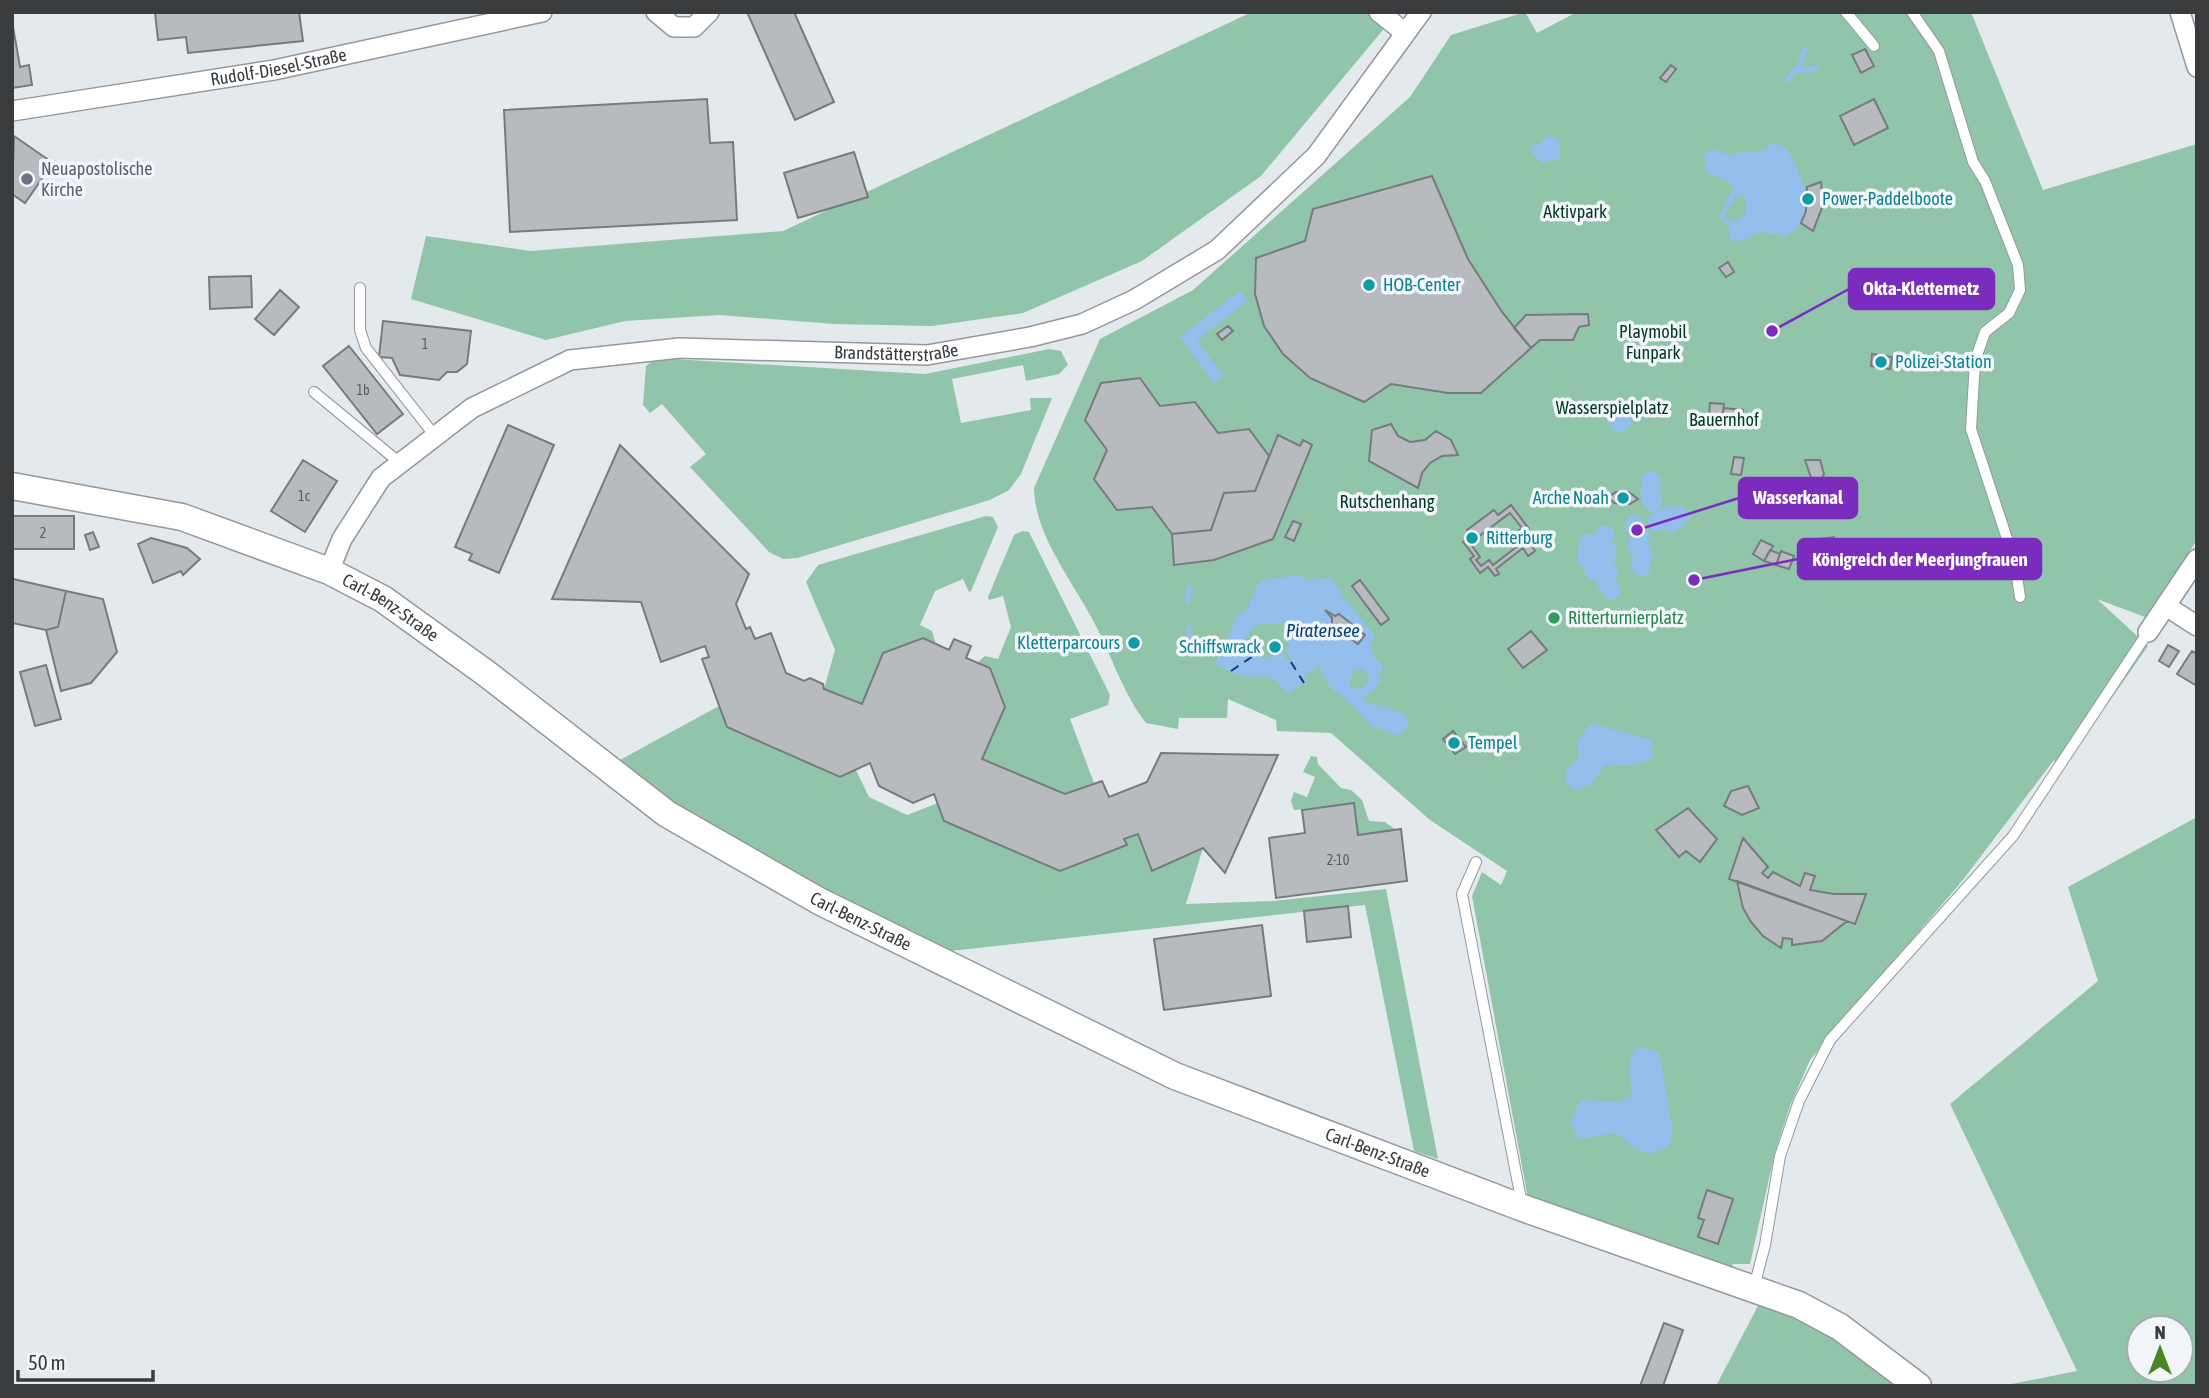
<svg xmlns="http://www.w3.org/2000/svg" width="2209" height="1398" font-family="'Asap Condensed',sans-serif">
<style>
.green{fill:#91c5a9;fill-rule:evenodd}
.water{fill:#94beeb;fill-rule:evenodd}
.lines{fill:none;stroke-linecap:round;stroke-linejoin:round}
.stream{stroke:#94beeb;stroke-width:5}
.canal{stroke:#94beeb;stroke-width:19}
.ferry{stroke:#004378;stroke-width:2;stroke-dasharray:9 7;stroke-linecap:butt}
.building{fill:#b7bbc0;stroke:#777b7f;stroke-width:2;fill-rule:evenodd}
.lane-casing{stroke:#94989d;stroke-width:12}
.street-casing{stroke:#94989d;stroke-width:22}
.secondary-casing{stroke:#94989d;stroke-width:29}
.lane{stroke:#fff;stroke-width:10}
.street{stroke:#fff;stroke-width:19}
.secondary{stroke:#fff;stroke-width:26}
.worship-dot{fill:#6b7280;stroke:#f2f6fb;stroke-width:2.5}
.culture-dot{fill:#0f9aa8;stroke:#f2f6fb;stroke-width:2.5}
.leisure-dot{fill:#2e9e5b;stroke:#f2f6fb;stroke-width:2.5}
.labels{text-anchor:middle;stroke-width:7;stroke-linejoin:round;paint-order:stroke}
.number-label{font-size:14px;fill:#595b5e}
.street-label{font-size:18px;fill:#3a3b3d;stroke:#f2f6fb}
.worship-label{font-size:18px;fill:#5b616d;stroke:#f2f6fb;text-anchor:start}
.culture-label{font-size:18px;fill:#0d838f;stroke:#f2f6fb;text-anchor:start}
.park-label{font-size:18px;fill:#033824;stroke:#f2f6fb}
.leisure-label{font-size:18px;fill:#27864d;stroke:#f2f6fb;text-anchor:start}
.water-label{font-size:19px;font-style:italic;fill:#004378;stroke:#f2f6fb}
.leader{fill:none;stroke:#7b2cbf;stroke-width:2.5}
.callout-dot{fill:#7b2cbf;stroke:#f2f6fb;stroke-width:2.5}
.callout{fill:#7b2cbf;stroke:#7b2cbf;stroke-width:2.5}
.callout-label{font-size:19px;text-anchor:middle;font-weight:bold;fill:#fff}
</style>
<rect width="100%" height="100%" fill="#e4e9ee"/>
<path class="green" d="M1252,12h146l-137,164 -119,85 -119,52 -91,13 -98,-2 -115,-9 -94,6 -79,19 -135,-41 15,-63 104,15 253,-20z
M1525,12l12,21 40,-21h394l72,178 154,-46v396l-52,77 -48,-18 51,47 -88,126 -6,-12 -92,121 -152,179 -20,46 -15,46 -25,112h-17l-3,9 -201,-69 -57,-308 10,-24 19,13 6,-14 -77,-51 -99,-87 -54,-2 -1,-11 -48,-21 -1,19h-48l-1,11 -32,-6c-22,-28 -33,-63 -49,-95 -21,-43 -62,-90 -63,-140l66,-149 93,-49 217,-193 41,-62z
M1049,349l12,2 7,14 -9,9 -33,7 -3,-16 -71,14 9,44 70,-13 -1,-12h22l-31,76 -12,16 -19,10 -193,58 -14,1 -14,-7 -79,-85 16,-13 -44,-50 -12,9 -7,-8 3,-39 11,-8 268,16z
M986,516l7,1 5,10 -27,64 -2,1 -6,-13 -28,12 -15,34 12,6 4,14 -13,-7 -40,15 -21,51 -38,-15 11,-39 -29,-68 12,-17z
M1023,531l6,1 81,163 -2,10 -38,14 24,64 -29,11 -83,-35 8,-90 -12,-7 7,-6 13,3 13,-32 -8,-31 -14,4 -1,-3 26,-62z
M719,706l9,21 112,50 16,-7 13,27 38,18 31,-12 7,19 115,49 66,-26 -2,-6 14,-5 14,37 51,-23 -17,56 87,-3 113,-12 52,270 -24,-8 -49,-246 -415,46 -159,-77 -100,-59 -73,-54z
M1311,756l6,1 1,7 23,24 10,2 11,10 7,21 16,1 11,8 -38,5 -4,-31 -60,6 -3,-9 3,-9 13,5 8,-20 -12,-5z
M2197,817v569h-196l76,-15 -127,-267 148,-123 -30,-94zM2181,1328v42h-42v-42z
M1760,1302l68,32 75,52h-187z"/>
<path class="water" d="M1546,136l13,4 1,18 -18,5 -12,-12 2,-6 8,-1z
M1770,143c19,1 21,13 28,28 12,26 15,49 -13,66l-22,-5 -26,10 -7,-3 -1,-12 -10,-10 13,-27 -2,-8 -23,-9 -3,-15 3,-7 9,-1 16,6 15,-6 5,3 15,-4zM1741,195l5,2v17l-14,8 -7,-5v-5l12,-16z
M1240,291l8,10 -51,39 27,36 -10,7 -35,-46z
M1609 421a11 11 0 1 1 22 0a11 11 0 1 1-22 0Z
M1298,575l8,5 25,-2 11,14 -2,6 6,2 29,36 -5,10 6,14 8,6 -6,9 3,5 -8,11 -10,6 4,5 38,12 4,13 -11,9 -26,-10 -27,-28 -14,-9 -12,-23 -15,10 3,5 -19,13c-21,-28 -30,-12 -51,-20 -8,-2 -15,-7 -22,-10l24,-51 7,-2 14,-31zM1267,623l16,1 4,12 -3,2 5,8 -4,3 7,12 -3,2 -7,-11 -19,8 -4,-8 -9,1 -4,-16 8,-11zM1354,669h8l7,6 -1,8 -8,6 -7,-1 -4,-5z
M1591,723l60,17 2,19 -22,7 -26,-1 -14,19 -15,6 -10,-7v-12l13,-14 -2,-15z
M1637,1047l22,5 14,80 -4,15 -20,7 -17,-7 -15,-14 -39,6 -8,-16 10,-23 39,2 13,-7 -3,-33z"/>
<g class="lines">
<path class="stream" d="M1795,71l21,-3
M1787,80l13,-16 5,-14
M1188,601l1,-13
M1189,628v20"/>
<path class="canal" d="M1651,481l-1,15 3,6
M1657,522l13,-6 1,7 9,-7
M1634,525l6,10 -3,11 6,6 -2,15
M1605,535l-6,9 8,8 -4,10 5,9 -2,10 5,9
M1589,543l-2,16 7,5v7"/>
<path class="ferry" d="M1291,662l13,21
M1231,671l28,-19"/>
</g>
<path class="building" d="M155,12h144l4,29 -115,12 -2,-16 -28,3z
M747,12h47l40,90 -39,18z
M12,21l8,46 9,-2 3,20 -20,3z
M1865,49l9,17 -13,7 -9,-18z
M1671,65l5,4 -10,13 -6,-4z
M707,99l3,44 23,-1 4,78 -227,12 -6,-122z
M1874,99l14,29 -34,17 -14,-29z
M14,136l39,27 -28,40 -13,-9z
M854,152l14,45 -70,21 -14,-45z
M1432,176l36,83 34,53 29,36 -50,45h-33l-57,-9 -27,18 -54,-24 -27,-24 -19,-28 -9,-32 1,-36 49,-17 8,-32z
M1821,182l2,23 -10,26 -12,-8 5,-12 1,-24z
M1728,262l6,10 -8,5 -7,-9z
M251,276l1,31 -42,2 -1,-32z
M280,290l19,17 -25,28 -19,-16z
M1588,314l1,11 -10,2 -6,13h-33l-9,8 -17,-20 12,-13z
M383,321l88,10 -4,33 -10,8h-10l-8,8 -39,-5 -8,-17 -13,-1z
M1228,326l5,5 -11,9 -5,-6z
M349,346l54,68 -26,20 -54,-68z
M1872,354l20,3 -2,12 -19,-3z
M1140,378l20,28 35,-4 23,31 31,-4 20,27 -14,35 -31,2 -13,37 -39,4 -20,-27 -35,3 -23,-31 13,-29 -22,-30 16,-37z
M1710,403l14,1 -2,14 -13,-1z
M1724,408l19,2 -1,11 -20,-3z
M1391,424l7,12 12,6 15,-2 11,-9 15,9 7,15 -16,1 -12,7 -8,10 -4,15 -49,-27 3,-31z
M508,425l46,20 -55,128 -30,-13 3,-6 -17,-7z
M1278,435l22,11 3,-6 9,5 -39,94 -59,21 -40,5 -2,-31 39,-4 13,-37 31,-2z
M620,445l129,129 -13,30 10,25 4,-2 5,12 16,-6 15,40 18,8 6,-3 13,6 1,5 38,15 21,-51 40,-15 26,12 5,-11 17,7 -5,12 24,10 15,39 -23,52 83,35 37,-13 7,16 38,-15 14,-29 117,2 -53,118 -22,-25 -51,23 -14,-37 -14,5 3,6 -67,26 -116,-50 -10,-27 -21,9 -34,-17 -9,-23 -30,14 -113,-50 -25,-68 7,-2 -4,-11 -44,16 -20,-60 -89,-3z
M1734,457l10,1 -3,17 -10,-1z
M303,460l34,21 -32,51 -34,-21z
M1805,460h15l4,14 -9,15z
M1616,492h13l9,7 -8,5 -16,-1 -6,-6z
M1511,505l18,24 -4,4 10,18 -7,5 -5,-8 -27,21 3,5 -4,2 -7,-9 -8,6 -10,-14 4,-3 -11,-14 9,-6 -5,-6 27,-20 4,5zM1510,513l12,15 -5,4 7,9 -31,24 -4,-5 -8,6 -5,-6 4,-3 -10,-14z
M12,516h62v33h-62z
M1293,521l8,3 -7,17 -9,-4z
M93,532l6,15 -9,3 -5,-15z
M1834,537l2,15 -16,1 -2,-14z
M151,538l36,10 13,11 -17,16 -2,-4 -28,12 -15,-39z
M1761,540l12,6 -9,15 -11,-7z
M1770,550l10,4 -4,11 -12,-4z
M1781,551l13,5 -5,13 -13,-4z
M13,579l53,12 -8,36 -12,3 -34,-7z
M1360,580l29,39 -8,6 -29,-39z
M66,591l37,8 14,53 -26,31 -30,8 -15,-61 12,-3z
M1325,610l10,6 4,-2 26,21 -7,9 -26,-20v-6z
M1531,631l16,19 -24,18 -15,-19z
M2168,645l11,6 -10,16 -10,-6z
M2192,651l5,3v32l-20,-12z
M46,665l15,54 -26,7 -15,-54z
M1453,731l13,16 -11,7 -12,-15z
M1748,786l11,22 -17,7 -18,-9 7,-15z
M1354,803l4,32 43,-6 6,52 -131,17 -7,-60 36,-5 -3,-23z
M1688,808l29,31 -17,23 -14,-11 -7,6 -23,-27z
M1743,838l25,29 -6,6 6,5 5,-6 27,14 5,-13 10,3 -5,14 24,4h32l-11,30 -126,-45z
M1737,881l110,40 -25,20 -30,4v-6l-9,-1 -2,10 -18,-12 -12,-14 -8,-14z
M1348,906l3,31 -44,5 -3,-31z
M1262,925l9,71 -107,14 -10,-71z
M1707,1190l26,9 -15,45 -20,-7 6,-17 -6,-2z
M1664,1323l19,7 -20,56h-23z"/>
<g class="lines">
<defs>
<path id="lane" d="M1846,12l28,34
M1912,12l27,39 34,111 12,19 33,84 2,25 -11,23 -24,19 -10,29 -4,68 44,134 5,34
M360,288v42l6,18 69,88
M314,392l86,71
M1476,862l-14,32 60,310
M1754,1287l11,-42 15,-89 19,-55 31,-61 183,-204 135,-204"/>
<g id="street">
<path d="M656,12l18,15h20l15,-15"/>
<path d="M1379,12l25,20"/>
<path d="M2180,12l17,55"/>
<path id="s1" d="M12,111l262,-41 268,-58"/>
<path id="s2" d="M329,571l13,-32 39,-61 91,-70 98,-48 110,-12 247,7 103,-18 52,-13 52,-24 83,-50 99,-94 105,-144"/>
<path d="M2166,606l31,20"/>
<path d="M2148,632l49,-73"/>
</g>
<g id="secondary">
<path id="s3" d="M12,486l170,31 147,54 54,28 104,75 180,140 152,87 356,175 348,132 276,97 41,22 78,59"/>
</g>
</defs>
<use href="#lane" class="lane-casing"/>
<use href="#street" class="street-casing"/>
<use href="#secondary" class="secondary-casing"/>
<use href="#lane" class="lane"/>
<use href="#street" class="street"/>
<use href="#secondary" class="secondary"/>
</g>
<circle class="worship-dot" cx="27" cy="179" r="7"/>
<g class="culture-dot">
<circle cx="1808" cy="199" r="7"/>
<circle cx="1369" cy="285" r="7"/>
<circle cx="1881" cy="362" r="7"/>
<circle cx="1623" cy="498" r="7"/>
<circle cx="1472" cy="538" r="7"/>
<circle cx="1134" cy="643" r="7"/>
<circle cx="1275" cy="647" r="7"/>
<circle cx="1454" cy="743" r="7"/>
</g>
<circle class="leisure-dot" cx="1554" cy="618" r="7"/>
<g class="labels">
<g class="number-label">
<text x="425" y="349">1</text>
<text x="363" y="395">1b</text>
<text x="304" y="501">1c</text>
<text x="43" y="538">2</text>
<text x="1338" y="865">2-10</text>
</g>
<g class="street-label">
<text dy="6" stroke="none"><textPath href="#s1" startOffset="270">Rudolf-Diesel-Straße</textPath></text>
<text dy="6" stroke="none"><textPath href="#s2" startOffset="658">Brandstätterstraße</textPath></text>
<text dy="6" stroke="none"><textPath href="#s3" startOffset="401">Carl-Benz-Straße</textPath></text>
<text dy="6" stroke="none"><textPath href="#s3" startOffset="968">Carl-Benz-Straße</textPath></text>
<text dy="6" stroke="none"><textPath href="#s3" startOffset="1535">Carl-Benz-Straße</textPath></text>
</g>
<g class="worship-label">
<text x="41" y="175">Neuapostolische<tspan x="41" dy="21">Kirche</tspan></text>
</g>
<g class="culture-label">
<text x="1822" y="205">Power-Paddelboote</text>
<text x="1383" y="291">HOB-Center</text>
<text x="1895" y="368">Polizei-Station</text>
<text x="1609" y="504" text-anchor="end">Arche Noah</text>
<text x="1486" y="544">Ritterburg</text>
<text x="1120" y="649" text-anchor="end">Kletterparcours</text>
<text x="1261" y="653" text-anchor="end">Schiffswrack</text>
<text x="1468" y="749">Tempel</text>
</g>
<g class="park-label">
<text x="1575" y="218">Aktivpark</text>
<text x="1653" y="338">Playmobil<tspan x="1653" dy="21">Funpark</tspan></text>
<text x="1612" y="414">Wasserspielplatz</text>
<text x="1724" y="426">Bauernhof</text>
<text x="1387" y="508">Rutschenhang</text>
</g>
<g class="leisure-label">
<text x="1568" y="624">Ritterturnierplatz</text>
</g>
<g class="water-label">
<text x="1323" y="637">Piratensee</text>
</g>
</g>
<path class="leader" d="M1772 331L1849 289M1637 530L1739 498M1694 580L1798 559"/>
<g class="callout-dot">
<circle cx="1772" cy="331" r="7"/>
<circle cx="1637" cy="530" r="7"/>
<circle cx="1694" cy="580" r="7"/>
</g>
<g class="callout">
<rect x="1849" y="269" width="145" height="40" rx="7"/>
<rect x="1739" y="478" width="118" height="40" rx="7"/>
<rect x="1798" y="539" width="243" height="40" rx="7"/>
</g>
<g class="callout-label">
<text x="1921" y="295">Okta-Kletternetz</text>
<text x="1798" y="504">Wasserkanal</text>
<text x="1920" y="566">Königreich der Meerjungfrauen</text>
</g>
<rect width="2209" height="1398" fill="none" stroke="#3a3b3d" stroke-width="28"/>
<g transform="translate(2160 1349)"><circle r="33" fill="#f2f6fb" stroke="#a8abaf" stroke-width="2"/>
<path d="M0-5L12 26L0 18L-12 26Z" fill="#4b8624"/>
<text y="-10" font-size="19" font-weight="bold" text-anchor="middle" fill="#3a3b3d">N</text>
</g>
<path d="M18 1370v10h135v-10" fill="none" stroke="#3a3b3d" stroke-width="3.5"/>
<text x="28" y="1370" font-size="21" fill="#3a3b3d" stroke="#f2f6fb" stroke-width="5" paint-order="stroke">50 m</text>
</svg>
